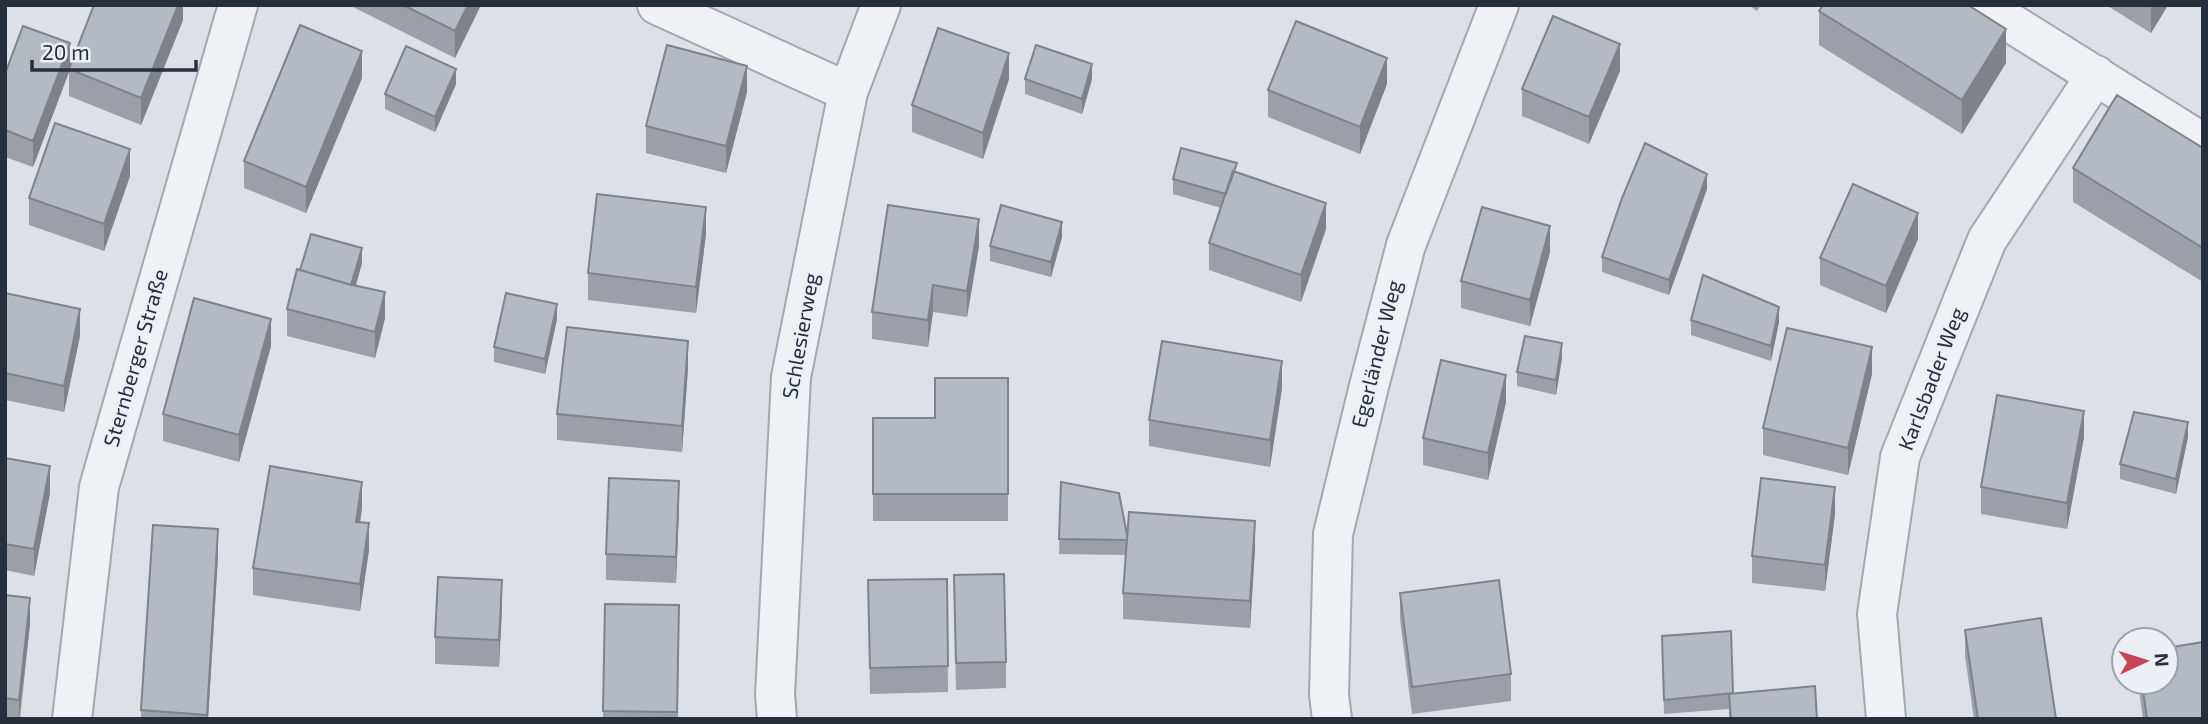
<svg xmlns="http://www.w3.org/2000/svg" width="2208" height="724" font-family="'Exo 2',sans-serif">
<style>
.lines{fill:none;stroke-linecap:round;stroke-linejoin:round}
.minor-casing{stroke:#a3a7b0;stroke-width:42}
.minor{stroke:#eff1f5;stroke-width:38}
.wall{fill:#9c9fa8}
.shaded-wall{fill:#7f8288}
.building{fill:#b5b9c3;stroke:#7f8288;stroke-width:2}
.labels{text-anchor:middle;stroke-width:7;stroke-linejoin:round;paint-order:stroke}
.street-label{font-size:21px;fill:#272e3c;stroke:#eceff4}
</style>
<rect width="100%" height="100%" fill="#dde0e6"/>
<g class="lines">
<defs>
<path id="minor" d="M657,5l191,87
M1982,5l221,138
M72,719l27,-232 139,-482
M777,719l-2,-24 16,-318 57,-285 33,-87
M1332,719l-3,-24 4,-161 36,-148 37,-141 93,-240
M1886,719l-9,-105 23,-157 87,-217 109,-165"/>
</defs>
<use href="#minor" class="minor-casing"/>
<use href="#minor" class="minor"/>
</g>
<path class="wall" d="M183,5v15l-42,105 -72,-29v-24l-36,95 -28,-10v-83l65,-7z
M349,5h132l-26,53z
M1748,5h13l-4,6z
M2106,5h62l-17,28z
M1819,11l187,52 -44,71 -143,-89z
M1620,71l-31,73 -67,-28v-27z
M362,78l-56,135 -62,-25v-27z
M1009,79l-26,80 -71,-27v-27z
M1025,79h67l-10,35 -57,-20z
M456,84l-21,48 -50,-23v-15z
M1387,84l-27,70 -92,-37v-27z
M747,92l-21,81 -80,-20v-27z
M2203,148v134l-130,-80v-34z
M1237,172l89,57 -25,73 -92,-32v-27l12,-35 -48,-14v-15z
M130,176l-26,75 -75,-26v-27z
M1707,189l-38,106 -67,-23v-15z
M706,234l-10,79 -108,-13v-27z
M1062,237l-11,40 -61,-16v-15z
M1918,239l-32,74 -66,-28v-27z
M979,246l-12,71 -34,-5 -5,35 -56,-8v-27z
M1550,252l-20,74 -69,-18v-27z
M362,263l-6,23 29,32 -10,40 -88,-22v-27l13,-39z
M5,293l75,43 -16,76 -59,-12z
M557,319l-12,55 -51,-12v-15z
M1691,320l88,2 -8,39 -80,-26z
M271,346l-32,116 -76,-21v-27z
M1562,358l-6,37 -39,-9v-14z
M688,368l-6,84 -125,-12v-26z
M1872,374l-24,101 -85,-20v-27z
M1008,378v143h-135v-103h62z
M1282,388l-12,79 -121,-21v-26z
M1506,402l-18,78 -65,-15v-27z
M2084,437l-17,92 -86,-15v-27z
M2188,437l-12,57 -56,-15v-15z
M5,458l45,35 -16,83 -29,-6z
M1061,482l66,53 128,13 -5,80 -127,-9v-26l3,-38 -67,-1z
M679,507l-3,76 -70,-3v-26z
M362,508l-2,15 9,27 -9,61 -107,-16v-27z
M1835,514l-10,77 -73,-8v-27z
M218,556l-10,163h-67v-9z
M947,579l1,113 -78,2 -2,-114z
M1400,593l111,81v27l-99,13 -12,-95z
M5,595l25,29 -10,95h-15z
M954,602l52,60v26l-50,2z
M605,604l74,1 -1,114h-75z
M502,606l-3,61 -64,-3v-27z
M1965,630l91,89h-82l-9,-63z
M1662,636l71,57 84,26h-88v-10l-65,5z
M2138,682h28l37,37h-60z"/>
<path class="shaded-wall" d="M178,5h5v15l-42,105v-27z
M468,5h13l-26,53v-27z
M2151,5h17l-17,28z
M2006,29v34l-44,71v-34z
M70,43v26h-1v3l-36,95v-26z
M1620,44v27l-31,73v-27z
M362,51v27l-56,135v-26z
M1009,53v26l-26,80v-26z
M1387,58v26l-27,70v-27z
M1092,64v15l-10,35v-15z
M747,66v26l-21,81v-27z
M456,69v15l-21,48v-15z
M130,149v27l-26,75v-27z
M1707,174v15l-38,106v-15z
M1326,203v26l-25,73v-27z
M706,207v27l-10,79v-26z
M1918,213v26l-32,74v-27z
M979,219v27l-12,71v-26z
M1062,222v15l-11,40v-15z
M1550,226v26l-20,74v-26z
M362,248v15l-14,48v-15z
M933,285v27l-5,35v-27z
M385,292v26l-10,40v-26z
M557,304v15l-12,55v-15z
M1779,307v15l-8,39v-15z
M80,309v27l-16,76v-26z
M271,319v27l-32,116v-27z
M688,341v27l-6,84v-26z
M1562,343v15l-6,37v-15z
M1872,347v27l-24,101v-27z
M1282,361v27l-12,79v-27z
M1506,375v27l-18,78v-27z
M2084,411v26l-17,92v-26z
M2188,422v15l-12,57v-15z
M50,466v27l-16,83v-27z
M679,481v26l-3,76v-26z
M362,482v26l-6,41v-27z
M1835,487v27l-10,77v-26z
M1255,521v27l-5,80v-27z
M369,523v27l-9,61v-27z
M218,529v27l-10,163h-1z
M502,580v26l-3,61v-27z
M30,598v26l-11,95v-19z"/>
<path class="building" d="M94,5h84l-37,93 -72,-29z
M403,5h65l-13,26z
M1823,5h145l38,24 -44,71 -143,-89z
M1553,16l67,28 -31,73 -67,-28z
M1296,21l91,37 -27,69 -92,-37z
M300,25l62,26 -56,136 -62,-26z
M23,26l47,17 -37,98 -28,-11v-56z
M938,28l71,25 -26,80 -71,-28z
M667,45l80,21 -21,80 -80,-20z
M1036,45l56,19 -10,35 -57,-20z
M406,46l50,23 -21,48 -50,-23z
M2117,95l86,53v100l-130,-80z
M55,123l75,26 -26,75 -75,-26z
M1645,143l62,31 -38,106 -67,-23 20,-59z
M1181,148l56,15 -11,31 -53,-15z
M1233,171l93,32 -25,72 -92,-32z
M1853,184l65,29 -32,73 -66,-28z
M597,194l109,13 -10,80 -108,-14z
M888,205l91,14 -12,72 -34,-6 -5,35 -56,-8z
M1001,205l61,17 -11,40 -61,-16z
M1482,207l68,19 -20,74 -69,-19z
M311,234l51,14 -11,37 -51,-15z
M297,269l51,15 37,8 -10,40 -88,-23z
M1703,275l76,32 -8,39 -80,-26z
M5,293l75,16 -16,77 -59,-13z
M506,293l51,11 -12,55 -51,-12z
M194,298l77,21 -32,116 -76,-21z
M567,327l121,14 -6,85 -125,-12z
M1787,328l85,19 -24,101 -85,-20z
M1525,336l37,7 -6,37 -39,-8z
M1162,341l120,20 -12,79 -121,-20z
M1441,360l65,15 -18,78 -65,-15z
M935,378h73v116h-135v-76h62z
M1997,395l87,16 -17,92 -86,-16z
M2134,412l54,10 -12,57 -56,-15z
M5,458l45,8 -16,83 -29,-5z
M270,466l92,16 -6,40 13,1 -9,61 -107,-16z
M609,478l70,3 -3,76 -70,-3z
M1761,478l74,9 -10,78 -73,-9z
M1061,482l58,11 8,42v5l-68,-1z
M1129,512l126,9 -5,80 -127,-8z
M153,525l65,4 -11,186 -66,-5z
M1004,574l2,88 -50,1 -2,-88z
M438,577l64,3 -3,60 -64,-3z
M947,579l1,87 -78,2 -2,-88z
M1499,580l12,94 -99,13 -12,-94z
M5,595l25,3 -11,102 -14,-2z
M605,604l74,1 -2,107 -74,-1z
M2041,618l15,101h-78l-13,-89z
M1731,631l2,62 -69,7 -2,-64z
M2203,642v77h-56l-5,-37h24v-34z
M1815,686l2,33h-86l-2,-25z"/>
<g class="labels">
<g class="street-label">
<text transform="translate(801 336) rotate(-80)" y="7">Schlesierweg</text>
<text transform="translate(1377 354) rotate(-76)" y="7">Egerländer Weg</text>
<text transform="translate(136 358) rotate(-74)" y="7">Sternberger Straße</text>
<text transform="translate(1932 379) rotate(-69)" y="7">Karlsbader Weg</text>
</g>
</g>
<rect width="2208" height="724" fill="none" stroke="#272e3c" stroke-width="14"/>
<g transform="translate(2145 661) rotate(86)"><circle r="33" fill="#eceff4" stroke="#9da2aa" stroke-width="2"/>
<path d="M0-5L12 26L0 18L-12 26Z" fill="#c84654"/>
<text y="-10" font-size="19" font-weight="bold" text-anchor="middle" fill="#272e3c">N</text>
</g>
<path d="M32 60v10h164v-10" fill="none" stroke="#272e3c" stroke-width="3.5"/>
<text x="42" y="60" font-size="21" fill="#272e3c" stroke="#eceff4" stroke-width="5" paint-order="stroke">20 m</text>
</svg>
